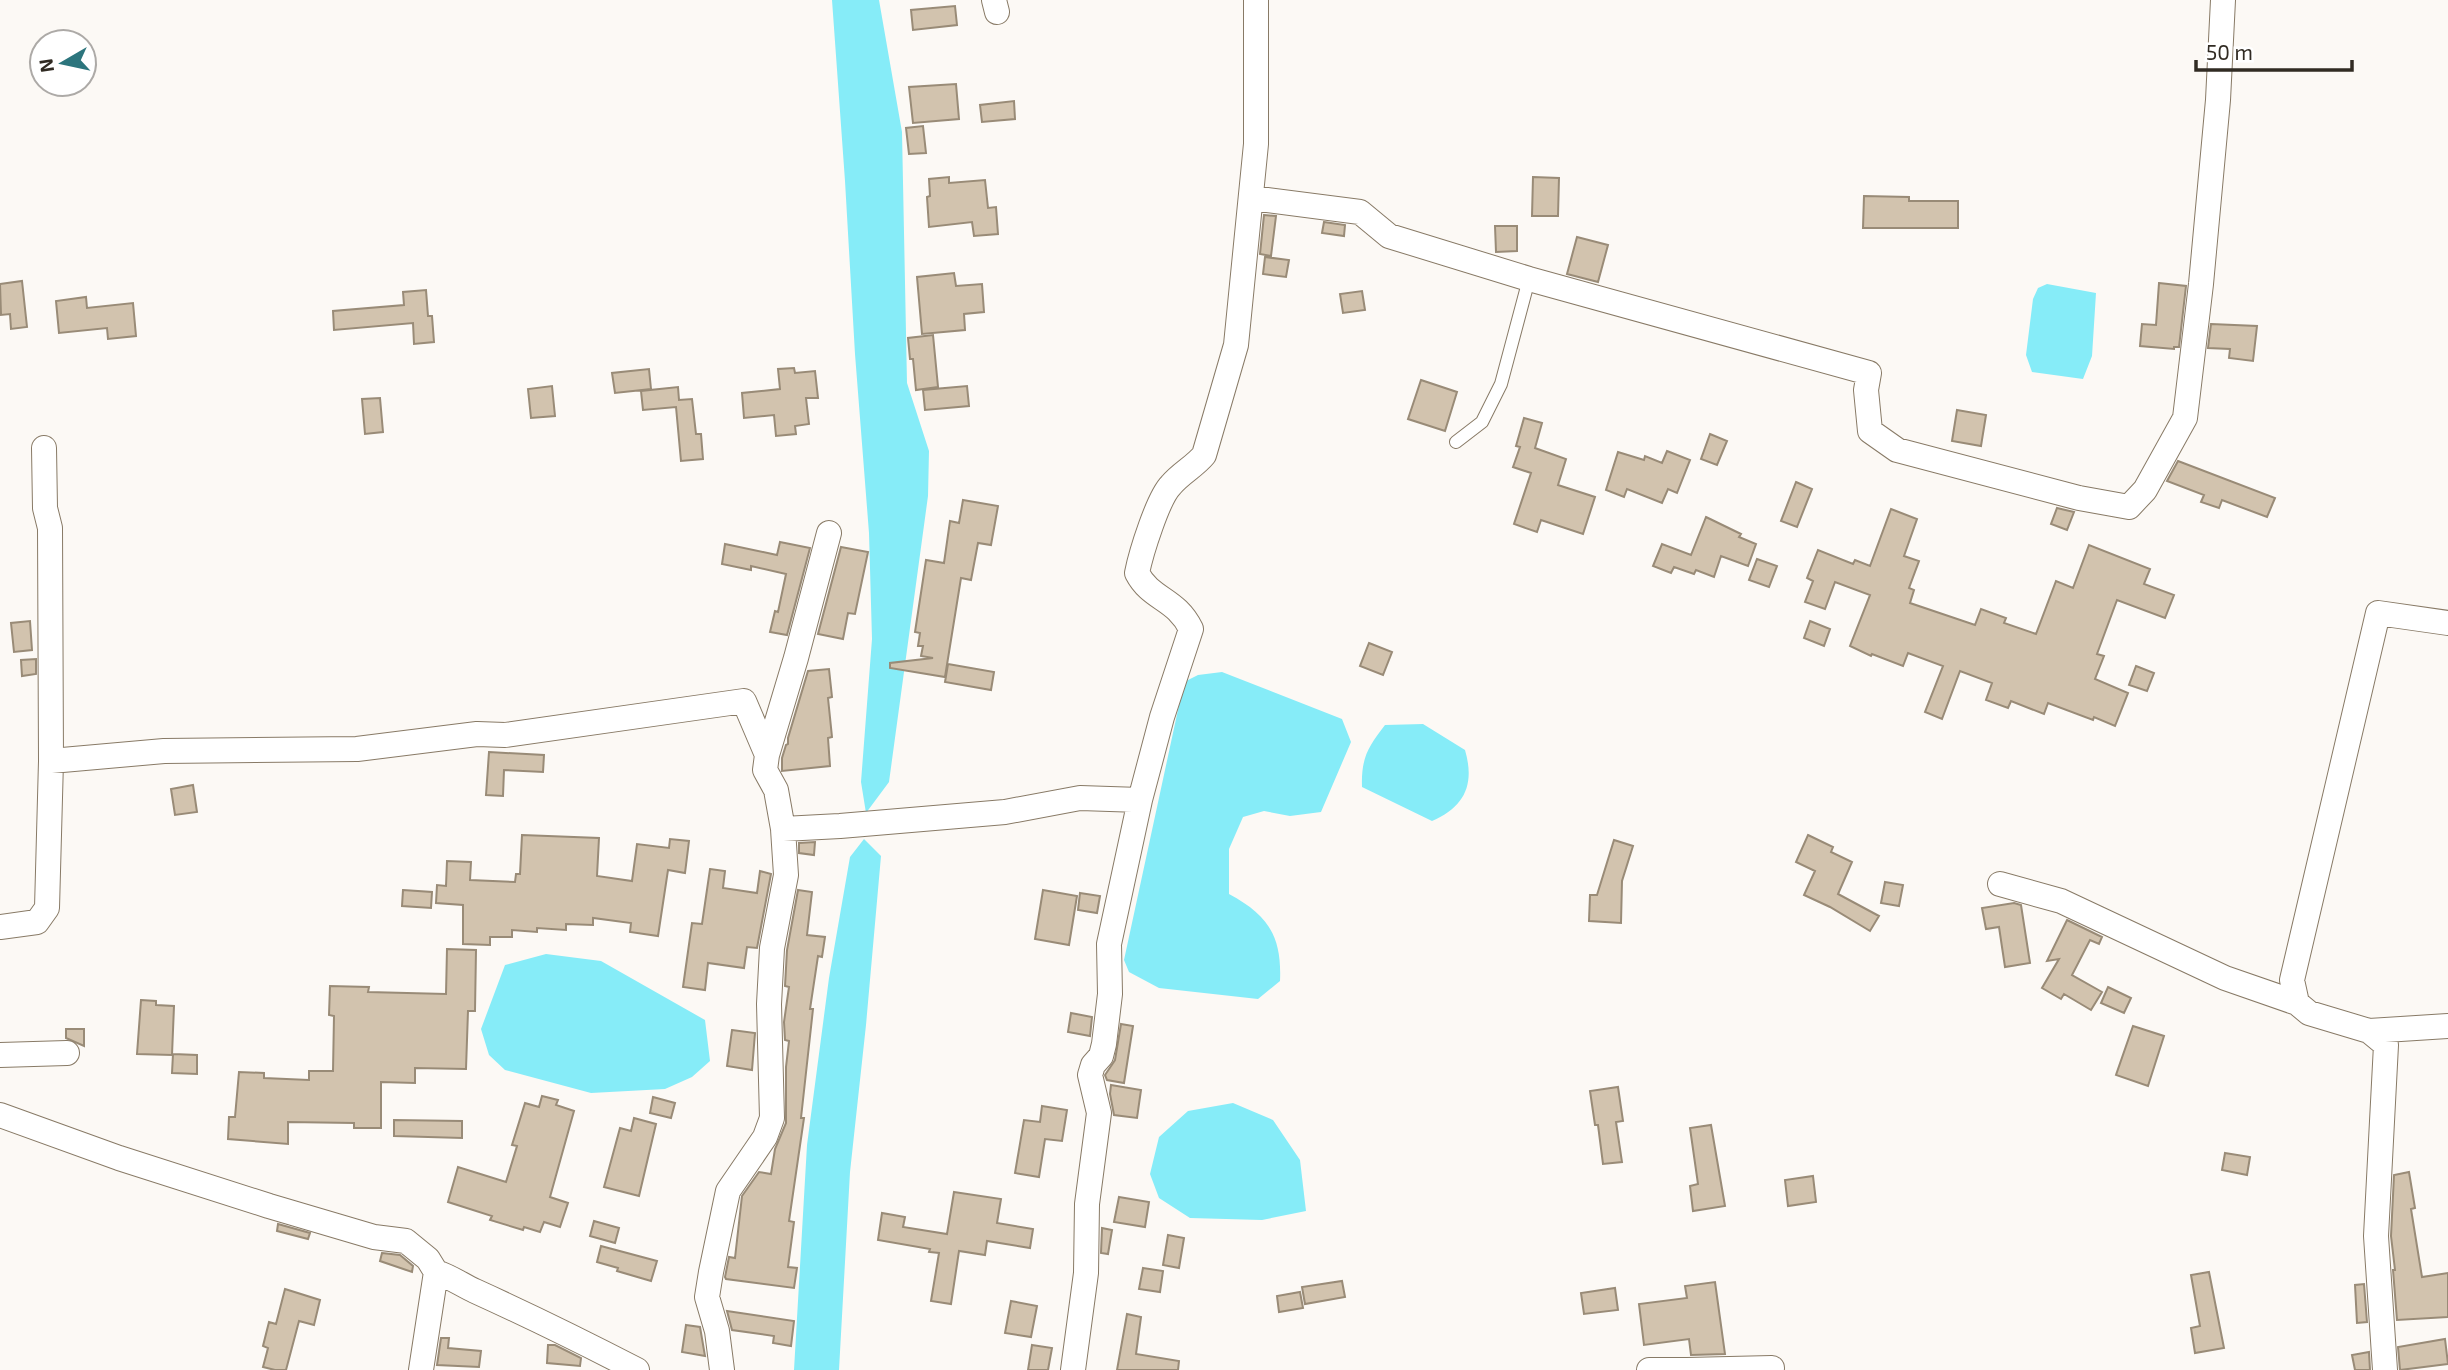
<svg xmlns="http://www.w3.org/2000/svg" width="2448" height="1370" font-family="'Exo 2',sans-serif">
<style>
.water{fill:#86ecf8}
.building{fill:#d2c3ae;stroke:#998b77;stroke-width:2}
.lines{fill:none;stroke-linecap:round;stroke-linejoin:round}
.lane-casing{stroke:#887a66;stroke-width:14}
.street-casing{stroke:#887a66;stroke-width:26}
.lane{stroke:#fff;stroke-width:12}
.street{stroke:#fff;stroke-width:24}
</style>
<rect width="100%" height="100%" fill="#fcf9f5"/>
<path class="water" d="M832,0h47l23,132 5,251 22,68 -1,45 -39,286 -23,31 -5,-31 11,-143 -3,-106 -14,-179 -10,-173z
M2047,284l49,9 -4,63 -9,23 -51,-7 -6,-17 7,-56 5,-11z
M1222,672l120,47 9,23 -30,70 -31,4 -26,-5 -21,6 -14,32v45c39,21 53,42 51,87l-22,18 -99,-11 -30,-16 -5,-12 60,-278 14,-7z
M1423,724l42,26c10,34 0,57 -33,71l-70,-34c-1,-29 6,-40 23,-62z
M864,839l17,17 -15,169 -16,147 -11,198h-45l13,-225 22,-167 21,-121z
M546,954l55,7 104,59 5,41 -18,16 -27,12 -74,4 -86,-23 -16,-15 -8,-26 24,-64z
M1233,1103l40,17 27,40 6,51 -44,9 -72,-2 -31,-20 -9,-24 9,-37 29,-26z"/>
<path class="building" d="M955,6l2,19 -44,5 -2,-20z
M956,84l3,35 -46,4 -4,-36z
M1014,101l1,18 -33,3 -2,-17z
M923,126l3,27 -17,1 -3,-26z
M949,177v6l36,-3 3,28 8,-1 2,27 -24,2 -2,-14 -43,5 -2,-30 3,-1 -1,-17z
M1533,177l26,1 -1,38h-26z
M1864,196l45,1v4h49v27h-95z
M1264,215l12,1 -5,40 -11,-2z
M1324,222l21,3 -1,11 -22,-3z
M1495,226h22v25l-21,1z
M1577,237l31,8 -10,37 -31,-8z
M1265,257l24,3 -3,17 -23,-3z
M954,273l2,13 26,-2 2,28 -20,2 1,16 -43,4 -5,-57z
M22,281l5,46 -16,2 -1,-15 -9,1 -1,-31z
M2159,283l27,3 -7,61h-5v2l-34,-3 2,-22 14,1z
M426,290l2,26h4l2,26 -20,2 -1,-21 -79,7 -1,-19 71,-6 -1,-13z
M1362,291l3,19 -22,3 -3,-19z
M86,297l1,11 46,-5 3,33 -28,3 -1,-11 -48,5 -3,-32z
M2211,324l46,2 -4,35 -24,-3 1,-9 -22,-1z
M933,335l5,52 -22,3 -3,-31h-3l-2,-21z
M794,368l1,5 20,-2 3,27h-12l3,26 -14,2 1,8 -20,2 -2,-21 -30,3 -2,-25 38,-4 -2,-20z
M649,369l2,20 -36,4 -3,-20z
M1421,380l36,12 -12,39 -37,-12z
M552,386l3,30 -24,2 -3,-29z
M967,386l2,20 -44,4 -2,-20z
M678,387l1,13 13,-1 4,35h5l2,25 -22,2 -5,-54 -33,3 -2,-19z
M380,398l3,34 -18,2 -3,-35z
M1957,410l29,5 -5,31 -29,-5z
M1524,418l18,5 -7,25 31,11 -8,26 37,12 -12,37 -42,-14 -4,12 -23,-8 17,-51 -18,-6 7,-20 -4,-1z
M1710,434l17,7 -10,24 -16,-6z
M1667,451l23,9 -13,33 -9,-4 -6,14 -35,-14 -3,8 -18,-7 12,-38 26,8 1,-4 17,7z
M2178,461l97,37 -8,19 -45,-17 -3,8 -18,-6 3,-7 -37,-14z
M1796,482l16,7 -15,38 -16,-6z
M963,500l35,6 -7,39 -13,-2 -7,37 -10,-2 -16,99 -55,-9v-5l43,-5 -12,-2 2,-10h-5l2,-13 -5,-1 11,-72 18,3 6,-42 9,2z
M2057,508l17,4 -7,18 -16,-6z
M1891,509l26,10 -13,37 15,5 -10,27 5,2 -4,13 65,22 6,-16 25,9 -2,5 32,11 20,-53 17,7 16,-43 61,24 -6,15 30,11 -9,23 -48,-18 -20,54 7,2 -9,23 33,14 -13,33 -21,-9 -1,3 -45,-17 -4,11 -33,-13 -3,7 -22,-8 6,-17 -32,-12 -18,48 -17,-7 18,-46 -35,-13 -5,13 -31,-12 -1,2 -21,-10 20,-51 -35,-13 -10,27 -20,-7 8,-21 -6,-3 11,-28 35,14 2,-4 15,6z
M1706,517l35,17 -2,3 17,7 -8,22 -27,-10 -7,21 -18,-7 -2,4 -20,-7 -3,6 -18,-7 9,-22 29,11z
M780,542l30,6 -23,87 -17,-3 5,-21 3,1 8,-38 -35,-8v4l-29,-6 3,-20 52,11z
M841,547l27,5 -13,62 -7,-1 -5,26 -25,-5z
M1757,559l20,7 -8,21 -20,-7z
M30,621l2,29 -18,2 -3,-29z
M1810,621l20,8 -6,17 -20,-8z
M1369,643l23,9 -9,23 -23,-9z
M36,659v15l-14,2 -1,-16z
M948,664l46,8 -3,18 -46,-8z
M2136,666l18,7 -7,18 -18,-6z
M829,669l3,28 -4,1 4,39 -4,1 2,28 -48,5v-13l4,-13 2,-1v-6l20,-67z
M489,752l55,3 -1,17 -39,-2 -1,26 -17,-1z
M193,785l4,27 -22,3 -4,-26z
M522,835l77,3 -2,38 35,5 5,-37 32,4 1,-9 19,2 -4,32 -17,-3 -10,66 -28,-4 1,-9 -38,-5v7l-27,-1v6l-29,-2v4l-25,-2v7h-22v8l-27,-1v-39l-27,-2 1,-18 9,1 1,-25 24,1 -1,18 45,2 1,-8h4z
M1808,835l25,12 -2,5 21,10 -14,32 41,22 -9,15 -40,-24 -26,-12 11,-24 -19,-9z
M1614,840l19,6 -11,35 -1,42 -32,-2 1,-26h7z
M815,842l-1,13 -15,-2v-10z
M710,869l15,2 -2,17 34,5 3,-22 11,3 -14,74 -10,-1 -3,21 -36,-5 -3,27 -22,-3 9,-64 10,1z
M1885,882l18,3 -4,21 -18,-3z
M403,890l29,2 -1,16 -29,-2z
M798,890l14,2 -5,43 18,2 -3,20 -4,-1 -8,53h3l-12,109h3l-15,103 5,1 -6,45 9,1 -3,20 -68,-9 -1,-2 4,-20 6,1 7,-62 17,-24 12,2 4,-25 11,-26v-56l3,-26 -4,-1 -1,-18 5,-35 -4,-1 2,-36z
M1043,890l34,6 -8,49 -34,-6z
M1080,893l20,3 -3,17 -19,-3z
M2014,903l7,2 9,58 -25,4 -6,-40 -13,2 -4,-21z
M2067,920l35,17 -3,7 -9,-4 -18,35 30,17 -11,18 -27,-16 -3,5 -19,-11 17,-29 -12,2z
M447,949l29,1 -1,61h-7l-2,58 -51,-1v15l-34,-1v46h-27v-5l-66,-1v22l-60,-5 1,-22h6l4,-45 25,1v5l45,2v-9h24l1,-55 -5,-1 1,-29 39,1 -1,5 78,2z
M2108,987l23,11 -7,15 -23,-10z
M141,1000l15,1v4l18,1 -2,49 -35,-1z
M1071,1013l21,4 -2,19 -22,-4z
M1121,1024l12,2 -9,57 -17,-3 -2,-5 10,-15z
M2133,1026l31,10 -16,50 -32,-11z
M66,1029h18v17l-18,-8z
M732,1030l23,3 -3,37 -25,-4z
M173,1054l24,1v19l-25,-1z
M1111,1085l30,5 -4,28 -23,-3 -4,-21z
M1618,1087l5,34 -7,1 6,40 -19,2 -5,-39h-3l-5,-34z
M542,1096l16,4 -2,5 18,6 -24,86 18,6 -8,24 -16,-5 -4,10 -16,-5 -1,3 -33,-10 2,-4 -44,-14 10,-35 48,15 11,-36 -5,-1 13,-42 14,4z
M653,1097l22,6 -4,15 -21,-5z
M1042,1106l25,4 -5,31 -17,-2 -6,38 -24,-4 9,-53 16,2z
M634,1118l22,6 -17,72 -35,-9 16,-59 11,3z
M394,1120l68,1v17l-68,-2z
M1711,1125l14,81 -32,5 -3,-25 8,-2 -8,-56z
M2225,1153l25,4 -3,18 -25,-5z
M2409,1172l6,36 -4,1 11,68 26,-4v44l-51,3 -4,-50h2l-4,-34 3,-61z
M1813,1176l3,26 -28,4 -3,-26z
M954,1192l47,7 -4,24 36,6 -3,19 -43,-7 -2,14 -26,-4 -8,53 -20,-3 8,-48 -10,-1 1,-3 -52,-9 4,-27 23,4 -2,10 44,7z
M1119,1197l30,5 -4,25 -31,-5z
M594,1221l25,7 -4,15 -25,-7z
M278,1224l32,9 -2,6 -31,-8z
M1102,1228l10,2 -4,24 -7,-1z
M1168,1235l16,3 -5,30 -16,-3z
M601,1246l56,15 -6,20 -34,-10 1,-3 -21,-6z
M382,1253l18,2 13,11 -1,6 -32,-11z
M1143,1268l20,3 -3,21 -21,-3z
M2209,1272l15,76 -29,5 -4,-25 9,-2 -9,-51z
M1342,1281l3,16 -40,7 -3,-17z
M1715,1282l10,72 -34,1 -2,-16 -45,6 -5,-41 48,-6 -2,-12z
M2364,1284l3,38 -10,1 -2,-38z
M1615,1288l3,22 -34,4 -3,-21z
M285,1289l35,11 -6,25 -15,-4 -13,49h-11l-12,-3 5,-19 -5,-2 6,-24 7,2z
M1300,1292l3,16 -24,4 -2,-16z
M1011,1301l26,5 -6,31 -26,-4z
M727,1311l67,10 -3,25 -18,-3 1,-7 -42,-6z
M1127,1314l14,3 -5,37 43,7 -1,9h-61z
M686,1325l14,2 5,29 -23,-4z
M441,1338h8l-1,10 33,3 -2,16 -42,-2z
M2445,1339l3,25 -48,6 -2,-23z
M548,1345h7l26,13 -1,8 -33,-3z
M1032,1345l20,3 -4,22h-20z
M2369,1352l1,18h-15l-3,-15z"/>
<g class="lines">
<defs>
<path id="lane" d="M1456,442l26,-20 19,-38 28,-105"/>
<path id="street" d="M994,0l3,12
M1252,198l108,14 29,24 140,43 340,94 -3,17 4,41 27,19 182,48 50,9 16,-17 40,-72 16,-134 17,-184 5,-100
M51,761l113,-10 193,-2 120,-15 28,1 239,-34 23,54
M783,829l57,-3 165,-14 75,-14 60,2
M2000,884l61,17 164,77 72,25
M0,927l37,-5 10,-14 4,-147 -1,-233 -5,-20 -1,-60
M2369,1031l79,-5
M0,1055l67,-2
M0,1115l119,43 150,48 105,31 32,4 22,18 8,13 -15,98
M436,1272c15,5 26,13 39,19 55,25 108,51 162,79
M722,1370l-5,-39 -10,-34 4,-25 17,-81 37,-54 7,-19 -3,-114 3,-56 14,-73 -3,-46 -7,-39 -11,-20 2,-15 29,-97 33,-125
M1073,1370l13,-97 1,-69 12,-91 -9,-38 3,-10 8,-9 3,-12 6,-50 -1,-50 31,-144 22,-83 29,-88c-15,-31 -40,-29 -54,-56 4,-20 21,-75 34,-88 10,-12 23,-18 33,-30l32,-110 20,-201v-144
M1649,1370h38
M1687,1370l85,-2
M2385,1370l-9,-134 10,-191 -17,-14 -60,-18 -12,-10 -5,-23 86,-367 70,10"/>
</defs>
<use href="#lane" class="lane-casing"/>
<use href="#street" class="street-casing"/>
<use href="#lane" class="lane"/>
<use href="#street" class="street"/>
</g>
<g transform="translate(63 63) rotate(261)"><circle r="33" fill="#ffffff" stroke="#adaaa7" stroke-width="2"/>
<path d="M0-5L12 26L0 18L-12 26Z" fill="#2c757d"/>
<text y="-10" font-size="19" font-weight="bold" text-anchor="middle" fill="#312b23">N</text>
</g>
<path d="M2196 60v10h156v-10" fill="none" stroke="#312b23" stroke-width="3.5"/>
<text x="2206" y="60" font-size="21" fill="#312b23" stroke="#ffffff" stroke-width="5" paint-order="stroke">50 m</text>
</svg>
